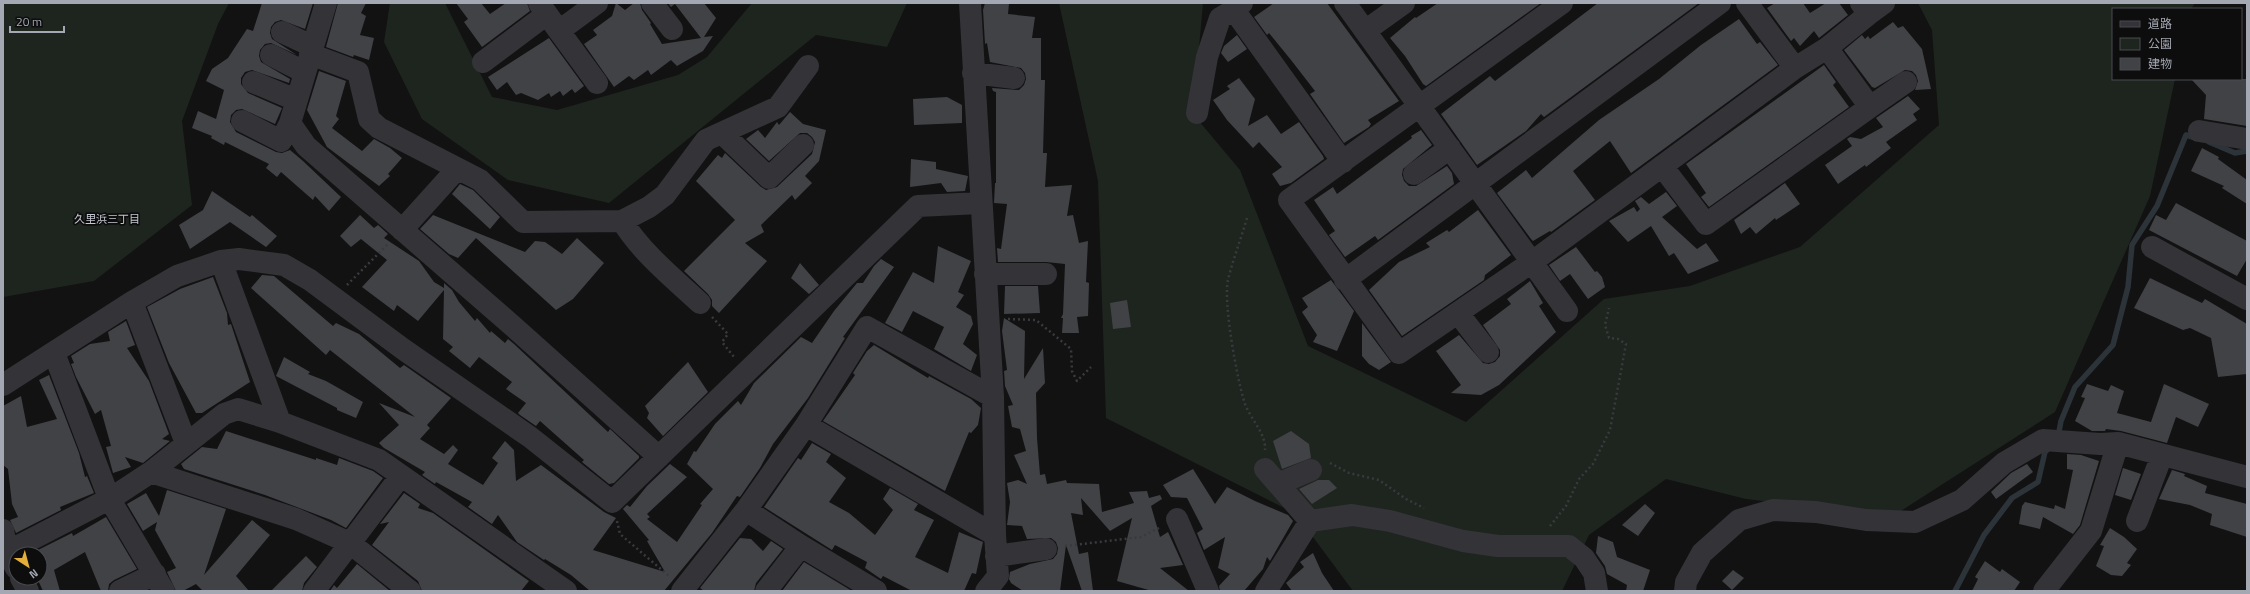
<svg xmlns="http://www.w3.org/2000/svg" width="2250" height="594" font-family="'Titillium Web','Noto Sans JP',sans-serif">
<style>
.green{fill:#1e251f}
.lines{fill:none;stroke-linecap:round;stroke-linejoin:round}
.stream{stroke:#2c343a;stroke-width:5.5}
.building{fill:#414246}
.path{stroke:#393a3e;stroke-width:2.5;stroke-dasharray:2 3;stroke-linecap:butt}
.minor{stroke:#333338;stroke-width:22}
.labels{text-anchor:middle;stroke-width:3.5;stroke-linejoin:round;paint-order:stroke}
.neighbourhood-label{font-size:11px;fill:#c5c7cf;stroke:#0d0d0e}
</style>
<rect width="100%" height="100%" fill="#121213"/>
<path class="green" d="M3,3h226l-11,21 -36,97 10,84 -98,76 -91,16z
M390,3h55l47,94 65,13 121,-35 29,-18 45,-54h155l-20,44 -71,-12 -207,168 -101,-23 -86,-61 -38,-77z
M1059,3h144l-10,111 47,56 68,176 158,76 138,-123 86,-13 110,-39 139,-122 -7,-95 -14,-27h277l-4,6h-78v70h62l-25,117 -95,216 -162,104 -147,-17 -80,-20 -77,56 -27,56h-209l-57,-77 -190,-96 -8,-237z"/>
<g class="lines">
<path class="stream" d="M2209,142l26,11 12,-2
M2058,437l3,-16 14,-34 38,-42 15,-58 4,-42 25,-39 29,-71 10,3
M1955,591l29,-56 28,-37 26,-16 7,-30 5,-5"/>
</g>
<path class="building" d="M262,3h51l-8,26 -24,-9 -6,2 -4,5 -1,6 2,6 25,16 -26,-12 -6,1 -5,6 -1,6 2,6 29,17 -1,4 -37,-13 -7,2 -4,6v6l7,9 34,15 -7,16 -33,-15 -6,1 -5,5 -1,7 6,10 40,20 6,1 8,-3 13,11 38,36 -12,14 -14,-15 -2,4 -32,-28 -4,5 -11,-9 3,-4 -44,-22 -1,3 -13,-7 1,-2 -20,-8 6,-17 18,8 8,-29 -18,-9 6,-12 16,-11 19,-29 6,2z
M338,3h28l-5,10 5,3 -6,19 14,3 -5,22 -15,-5 -1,2 -27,-10z
M456,3h25l9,11 16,-11h21l3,8 -48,36 -18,-25 4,-3z
M616,3l9,7 9,-7h6l2,7 9,13 -1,1 12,20 39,-6 -26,-34 -4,3 -3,-4h36l12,15 -12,19 9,-1 -10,15 -26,15 -6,-6 -20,15 -3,-5 -14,10 -5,-4 -15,11 -30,-43 13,-9 -4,-5 19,-14z
M985,3h24l-1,11 27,3 -3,21h9v42h4l-2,73h4l-2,34 27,-2 -5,31 6,-1 6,28 9,-2 -2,41 3,1 -1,33 -11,1 2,16h-17l1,-15h-2l2,-4 2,-50 -19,-2h-48l-1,-14 4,1 6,-45 -13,-1 1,-20h1v-91l-3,-1 -1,-3 27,2 5,-5 2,-6 -1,-6 -4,-5 -31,-6 -3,-19 -2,1 -2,-34z
M1274,3h53l72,98 -31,19 3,4 -2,3 -25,16 -34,-49 5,-3 -24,-31 -22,-27 -2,2 -13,-18z
M1438,3h103l-115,83 -3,-2 -18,-28 -15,-18 25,-21 1,1z
M1598,3h101l-155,114 -3,-3 -15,17 -49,34 -36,-51 49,-38 5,5z
M1775,3h28l7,10 16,-10h13l9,12 -29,23 -5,-7 -14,15 -6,-8 -3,3 -24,-33z
M1739,19l18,25 3,-2 18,23 -147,108 -21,-32 -37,30 22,29 -44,32 -1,-1 -17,10 -2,-2 -34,-46 29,-23 6,8 67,-58 60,-41 42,-34z
M1893,22l5,6 5,-2 19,23 9,40 -16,1 3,-9 -2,-6 -4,-4 -7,-1 -30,18 -3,-1 -28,-37 18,-15 3,4 3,-3 2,3z
M1237,35l10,14 -19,13 -7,-9 3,-7z
M549,38l35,48 -9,7 -3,-4 -9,7 -3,-5 -9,6 -2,-4 -11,7 -17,-7 -5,2 -9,-13 -10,8 -9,-13z
M1824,65l12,17 -3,3 16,22 -140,100 -8,-10 5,-4 -20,-29z
M319,71l27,10 -10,35 3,3 -7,9 30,23 12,-12 16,9 12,10 -14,16 2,2 -11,10 -52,-39 -20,-37z
M1239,78l16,21 -7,27 19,-11 14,19 18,-12 24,34 1,3 -33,24 -11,3 -8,-12 10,-7 -23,-25 -6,6 -26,-28 -14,-20 17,-11 -3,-3z
M2191,79h56v47l-43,-7 2,-24z
M1908,96l12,13 -7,5 4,6 -31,22 5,6 -25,19 -1,-2 -27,19 -13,-19 27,-19 -5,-7 3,-2 11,2 22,-12 -7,-9z
M947,97l15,8v18l-48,2 -1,-26z
M790,112l13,12 23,6 -7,31 -14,15 7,7 -17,17 -3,-5 -31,30 3,7 -19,11 22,18 -48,52 -7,-7v-6l-4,-6 -24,-23 51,-51 -39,-39 22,-26 4,3 3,-5 36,34 5,3 11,-3 35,-33 3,-12 -3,-5 -5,-4h-7l-31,28 -23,-22 12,-9 7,8 12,-16 2,3z
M1421,130l11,15 -29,24 -1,6 2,6 5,5h7l31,-20 5,7 2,11 -76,56 -3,-4 -30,21 -16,-22 6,-4 -21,-31 19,-13 4,7 75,-56 -1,-2z
M2202,148l17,9 -1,2 29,21v24l-25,-16 2,-2 -33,-15z
M911,159l25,3v7l32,7 -3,15 -18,1 -6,-9 -31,4z
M1785,183l15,21 -24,16 -1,-2 -19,16 -6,-7 -9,7 -7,-14z
M460,184l13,6 27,27 -10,12 -38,-35z
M212,191l38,26 2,-2 25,21 -11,11 -36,-25 -40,27 -11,-24 24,-15z
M1666,192l11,14 -15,11 35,32 9,-6 13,18 -31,13 -14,-21 -5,3 -18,-30 -23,16 -19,-21 25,-14 3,5 3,-3 -5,-8 6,-4 8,7z
M2176,203l71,38v18l-10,17 -88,-46 7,-15 10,5z
M1478,210l33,45 -26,20 -1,5 -82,56 -33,-46 30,-28 31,-15 -4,-4 21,-13 2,2z
M360,215l14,13 4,-3 10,9 -4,4 35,23 15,21 10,6v-5l8,7 7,12 16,19 2,-3 13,15 1,-2 14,12 3,-4 6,5 94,88 2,-3 29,27v2l-25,25 -5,1 -27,-22 2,-2 -44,-39 -4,5 -16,-11 -2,-2 8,-10 -20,-14 6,-7 -33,-25 -9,11 -21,-17 4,-4 -10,-8 1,-49 -26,31 -21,-16 -3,6 -32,-24 25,-27 -26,-21 -10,8 -11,-11z
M433,215l92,37 10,-11 10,1 17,12 15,-16 27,25 -31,36 -17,11 -80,-72 -18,20 -9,-4 -29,-25z
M938,246l33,15 -13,31 6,3 -8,12 15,9 2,8 -10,20 14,11 -6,16 -37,-22 10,-22 -31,-16 -11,21 -17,-9 28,-51 21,11z
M1576,247l19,25 2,-1 5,6 3,10 -17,12 -18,-25 -10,7 -11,-16z
M881,259l13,8 -51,70 2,1 -37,60 -35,46 -13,24 -20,29 -3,-1 -25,37 -48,58h-74l-19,-16 -26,-16 -1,1 -27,-18 -19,-27 -6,9 -24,-17 4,-5 -36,-20 -1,2 -13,-9 3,-3 -41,-24 -5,-5 20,-18 -20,-22 36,14 -85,-67 -4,5 -75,-67 11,-13 12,1 59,50 3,-3 23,11 41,34 4,-3 47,33 -24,27 3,3 -10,11 24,15 9,-9 5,5 -10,14 35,21 15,-22 -6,-5 13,-17 9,9 2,31 25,-16 63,47 12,6 -23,32 72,22 -18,-31 2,-1 -26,-31 4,-4 3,2 17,-21 23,-22 17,13 -40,37 3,3 -3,2 30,23 25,-37 -2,-1 13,-15 -26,-25 7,-13 2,1 19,-28 23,-23 3,4 13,-22 47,-46 11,6 22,-32 23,-28h6l11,-17z
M800,263l19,22 -10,9 -18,-16z
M213,277l14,36 1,12 3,-1 19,58 -48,31h-6l-27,-50 -22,-56 33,-18z
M2150,278l52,25 3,-4 42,25v50l-29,3 -7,-39 -21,-10 -7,2 -49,-22z
M1331,280l23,31 -17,40 -24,-9 4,-7 -15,-23 6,-5 -6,-9z
M1530,281l13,22 -4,3 17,26 -57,53 -18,10 -30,-2 10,-8 -25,-34 23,-16 24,28 6,1 6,-2 5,-6v-6l-17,-25 28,-21 -4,-5z
M1005,286h33l2,27 -36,1z
M1127,300l4,27 -18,2 -3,-26z
M1004,318l21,13 -1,48 19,-31 2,35 -9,10 1,45 3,37 5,-1 2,10 19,-4 1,3 32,1 3,28 32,-9 -5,-11 18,-1 2,7 11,-3 2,4 -11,7 9,31 8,-5 15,33 -23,3 29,23h-37l-35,-10 15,-63 -22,13 -29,-33 2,17 -12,-2 8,41 9,-2 5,39h-11l-16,-46 -6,46h-37l-12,-8 -2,-4 1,-7 20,-8 23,-5 4,-5 1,-6 -2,-6 -5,-4 -24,1 -5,-13 -15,-1 3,-23 -3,-19 11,-3 9,4 -13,-29 12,-4 -6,-22 -8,-2 -4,-21 5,-1 -8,-19 -1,-15 3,-1 -5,-39z
M126,321l9,24 -8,3 22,33 20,53 -7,5 8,2 -27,22 -18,-6 6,10 -18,6 -7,-26 5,-1 -10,-36 -6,4 -19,-37 -5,-13 3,-1 -3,-7 19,-12 20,-3 -2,-9z
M1362,323l29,39 -12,8 -10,-6 -7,-8z
M874,345l54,33 1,-2 42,23 10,9 -3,17 -7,8 -2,-1 -24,59 -122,-70 32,-46 -2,-2 14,-22z
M284,357l26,15 -2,2 18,7 37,21 -7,16 -19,-8v-2l-61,-32z
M688,362l20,30 -45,44 -16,-18 2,-5 -4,-7z
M49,375l30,78 6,24 2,-1 7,17 -34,14 1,3 -45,23 -6,-13 8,-3 -6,-13 -4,-35 -5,-4v-59l18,-10 6,31 30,-8 -18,-39z
M2087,384l21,7 3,-6 13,6 -7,22 34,9 13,-38 45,20 -11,23 -22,-10 -9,26 -46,-12 -15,-2 -1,2h-13l-17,-10 10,-23 -4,-1z
M226,431l90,29v-2l21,7 2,-7 34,13 10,7 -37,50 -15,-8 -66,-25 -81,-26 -3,-5 21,-17 15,2z
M1291,431l18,13 2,14 -29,11 -9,-28z
M812,443l19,11 -5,8 20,16 -17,24 20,11 26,22 18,-25 -10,-11 7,-11 28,16 -4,6 20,10 -19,37 33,16 11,-41 24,10 -7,32 -4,-1 -8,18h-52l-29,-15 -2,3 -16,-11 2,-6 -32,-17 -3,5 -68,-43 34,-49 3,2z
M2067,454l14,1 18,6 -19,64 -7,9 -30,-17 -3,12 -21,-5 3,-18 3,-4 29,7 1,-4 10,4 8,-39 -6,-1z
M2027,464l6,8 -37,27 -5,-7 20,-19z
M2123,468l18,6 -10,26 -16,-5z
M1193,469l22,35 12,-17 28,14 33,14 5,6 -23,40 -3,-4 -4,12 -19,22h-24l-1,-5 11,-12 -12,-6 7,-31 -21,13 -7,-17 6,-4 -16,-31 -16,-1 -8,-12z
M2172,470l13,4 -1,2 23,10 -2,7 42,11v33l-37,-12 2,-11 -22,-9 -31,-6z
M1318,480h11l8,8 -25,16 -13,-15z
M167,490l59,19 -22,66 48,-55 18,15 -34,41 13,15h-46l-7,-7 -13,7h-7l-9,-19 9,-4 -21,-38 2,-8 -14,9 -16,-27 19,-11 13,23z
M404,493l16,11 -2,4 15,5 96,68 -8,10h-99l-4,-10 -46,-36 17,-23 -9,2z
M1645,504l10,9 -17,23 -16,-11z
M106,517l31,52 -23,11 -5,4 -1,7h-7l-16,-39 -31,18 6,21h-17l-6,-13h3v-24h-10l42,-21 1,3z
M2110,528l14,9 13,12 -10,14 4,2 -9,11 -11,-1 -15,-9 8,-20 -4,-1z
M1598,536l15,6 4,15 33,13 -7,21h-17l1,-6 -20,-11 -2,-8 -9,-13z
M740,538l11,1 12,12 8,-10 12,8 -27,34 -2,8h-50l-4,-3z
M1313,553l9,20 12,18h-42l-6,-8 18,-16 -4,-5z
M306,556l11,11 -13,16 -2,8h-31z
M1985,561l15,11 2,-3 18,13 -6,9h-42l6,-12 -3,-2z
M804,562l48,29h-70z
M357,564l33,27h-60l4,-6 3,3z
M1733,570l11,8 -12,12 -10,-9z"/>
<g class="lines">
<path class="path" d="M1247,218c-6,21 -14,41 -19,62 -5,22 9,100 17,124 6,16 21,29 20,46
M347,285l42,-42
M712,317l16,17 -6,8 12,15
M1008,319l28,1 35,29 1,22 5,10 14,-14
M1330,463l19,10 30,7 27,19 18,9
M617,521l3,13 50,43
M1550,526l16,-20 13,-27 14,-15 17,-34 16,-86 -8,-5 -9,-1 -4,-13 4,-17
M1065,546l76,-9 18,-9"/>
<path class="minor" d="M326,3l-36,120 16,23 209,182 144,129
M539,3l20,28 38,-28
M652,3l20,26
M970,3l23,394 2,138 3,41 -12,15
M1242,3l-8,7 109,152
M1345,3l222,308
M1562,3l-273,197 110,153 133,-91 263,-194 32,-20 42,-34 -8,-11
M1747,3l48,65
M1869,14l15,-11
M559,31l38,52
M1365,31l39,-28
M282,32l30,14
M310,54l48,18 11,47 10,9 101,52 43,42 99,-1 27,-14 16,-12 41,-55 72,-33 30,-41
M271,55l33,17
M483,62l64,-48
M973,73l41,5
M253,82l43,18
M1870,107l36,-25
M1197,113l10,-56 13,-39 14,-8
M242,121l39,20 9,-18
M2199,131l48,8
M722,133l47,45 34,-33
M1662,166l44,58 164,-117 -43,-59
M1414,174l36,-26
M622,221c20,32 50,56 78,82
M402,230l55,-61
M2152,247l95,52
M221,261l59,161
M985,274h61
M1345,280l375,-277
M132,302l54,141
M1458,313l30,39
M54,353l55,145 55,93
M3,385l129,-83 45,-26 44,-15 18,-2 45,6 26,15 93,69 127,88 82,65 306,-296 62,-3
M806,425l189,110
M1265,469l45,52
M151,472l145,47 54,24 60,48
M1278,484l33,-14
M746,510l55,36 75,45
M1177,519l31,72
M2137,521l25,-66
M3,530l4,22 9,16
M3,554l110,-57 38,-25 73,-58 14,-5 42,13 99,38 187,131
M996,556l50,-7
M21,578l7,13
M120,591l35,-17
M314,591l86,-114
M682,591l64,-81 60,-85 61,-98 126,70
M766,591l35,-45
M1266,591l44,-70 42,-6 38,6 73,20 35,5h71l15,12 10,15 3,18
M1685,591l1,-9 16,-29 37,-33 34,-10 43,2 50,8 49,2 47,-22 42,-37 39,-23 57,4 18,-1 129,34
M2044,591l47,-60 27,-88"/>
</g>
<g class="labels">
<g class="neighbourhood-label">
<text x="107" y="223">久里浜三丁目</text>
</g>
</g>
<rect width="2250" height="594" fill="none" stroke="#a4a8b2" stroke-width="8"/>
<rect x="2112" y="8" width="130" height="72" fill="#0d0d0e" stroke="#494b50"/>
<rect x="2120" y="21" width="20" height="6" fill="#333338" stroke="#494b50"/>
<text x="2148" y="28" font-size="12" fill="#a4a8b2">道路</text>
<rect x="2120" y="38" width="20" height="12" fill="#1e251f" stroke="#494b50"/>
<text x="2148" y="48" font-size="12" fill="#a4a8b2">公園</text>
<rect x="2120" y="58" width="20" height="12" fill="#414246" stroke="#494b50"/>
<text x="2148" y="68" font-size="12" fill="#a4a8b2">建物</text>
<g transform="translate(28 566) rotate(144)"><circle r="19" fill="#0d0d0e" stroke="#494b50"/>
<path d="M0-3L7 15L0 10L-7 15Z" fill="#e3ae39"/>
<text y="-6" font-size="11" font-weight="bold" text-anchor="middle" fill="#a4a8b2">N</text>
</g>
<path d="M10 26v6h54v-6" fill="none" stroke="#a4a8b2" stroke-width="2"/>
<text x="16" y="26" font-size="12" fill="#a4a8b2" stroke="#0d0d0e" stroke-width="3" paint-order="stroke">20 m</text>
</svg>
